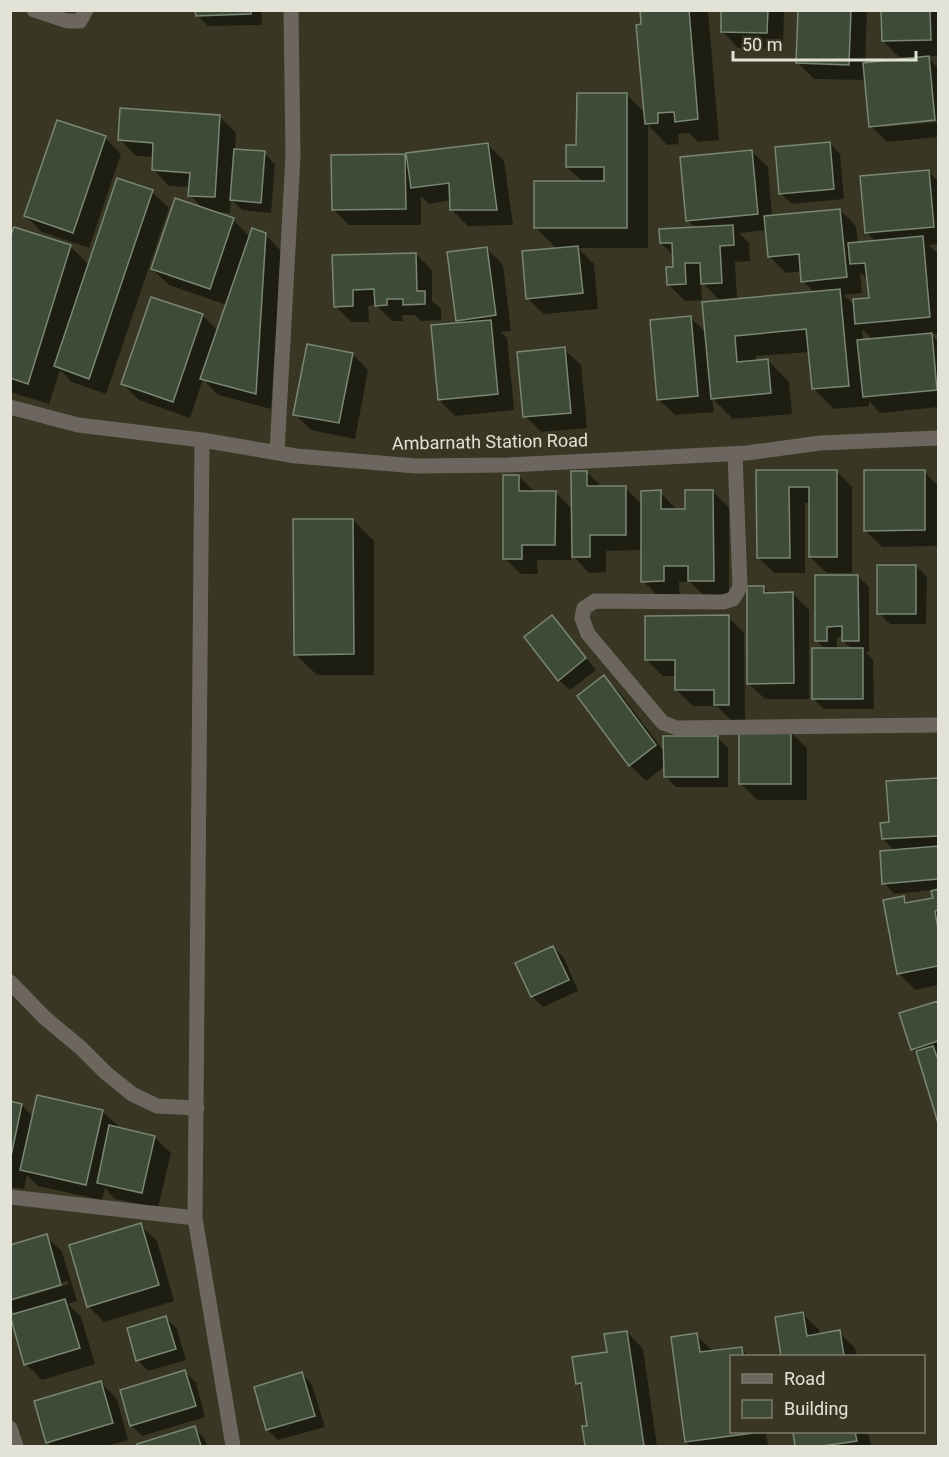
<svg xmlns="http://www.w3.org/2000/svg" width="949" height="1457" font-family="Roboto,sans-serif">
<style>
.shadow{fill:#0007;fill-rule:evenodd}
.building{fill:#3e4b39;stroke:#798773;stroke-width:1.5}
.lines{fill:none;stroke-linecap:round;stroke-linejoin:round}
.minor{stroke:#6d665e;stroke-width:15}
.labels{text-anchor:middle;stroke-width:6;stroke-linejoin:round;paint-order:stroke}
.street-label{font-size:18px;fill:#e3e2d6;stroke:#393723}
</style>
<rect width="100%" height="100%" fill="#393723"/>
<path class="shadow" d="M197,10h64l1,15 -54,1 -11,-11z
M641,10h67l11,130 -21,2 -9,-9 -11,1 1,10 -12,1 -19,-20v123h-70l16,16 4,45 -54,5 -17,-16 31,-48 -23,-23 48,-45 -16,-15 11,-21 49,-51 18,18z
M723,10h61l-1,39 -45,-1 -16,-17z
M800,10h67l-2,54 53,-5v-2h-19l-16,-16v-31h55v46h-11l11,12v51l-55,5v3l55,-5v15l-51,5 -16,-16 -4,-46 -53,-1 -16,-16z
M220,117l16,16 -1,17 29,3 11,11 -4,49 -29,-3 -11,-11 -1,14 -17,-1 20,8 17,17 15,-3 16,17 -10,158 -53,-14 -15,-16 -13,39 -51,-18 -16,-16 29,-85 51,17 15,15 9,-26 -58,-20 -17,-16 52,-59 -14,-15v-8l-21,-1 -16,-17 1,-12 -18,-1 -16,-17z
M105,138l16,16 -32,94 -47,-16 -16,-16z
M830,144l10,10 4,45 -52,5 -11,-10z
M488,145l16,16 9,64 -45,1 -16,-16 -1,-10 -22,4 -8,-8v29h-72l-16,-16 72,-53 4,4z
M751,151l17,16 4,50 68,-7 16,16 2,18 18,-2 -9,-9 61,-62 10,10v63l-9,1 9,9v80h-7l7,8v65l-58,6 -11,-12v5l-35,3 -21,-21 -3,-36 -54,4v6l12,-2 21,22 3,32 -59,5 -21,-21 2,14 -39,3 -17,-16 32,-82 16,16 15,-31 -20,-21 1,19 -17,1 -16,-16 6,-17 -1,-12 -13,-13 35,-15 -9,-8zM767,230l2,26 17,17 16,-2 1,10 12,12 -78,7 -2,-38 15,-1 -1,-18 -10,-10zM860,272l9,9 1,18 -15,7 -11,-11 18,-2zM862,329l11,11 -10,1z
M152,192l17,16 -63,186 -34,-12 -12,-12 -11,34 -39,-12v-150l60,4 19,19z
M486,248l17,17 8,66 -10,1 6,6 7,72 -59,6 -16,-16 23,-76 -4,-4z
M416,254l16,16v31l9,8v11l-20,1 -6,-6h-13l1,6h-11l-16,-16 -8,1 1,16h-18l-16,-16 -1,-50z
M564,349l17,16 6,63 -46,4 -16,-16z
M352,354l16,16 -13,69 -44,-9 -16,-16z
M758,471h78l16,16v86h-25l-17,-16v-54h-5v70h-31l-16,-16z
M924,471l14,15v60l-56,1 -17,-17z
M587,472l15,15h23l17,18 18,-13 17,18h9l27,-19 16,17v89h-23l-16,-15h-11l1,15h-21l-16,-16v-31l-37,1v21l-17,1 -18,-19v6h-34l1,14h-17l-16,-16 14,-82 16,16h20l18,18z
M353,520l21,21v134h-57l-22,-21z
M916,566l11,11 -1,47h-36l-11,-11z
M858,576l11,11v65h-4l8,8 1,49h-50l-11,-11 13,-48 -9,-9zM837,637h6v4l9,8 -15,1z
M763,587l7,7h23l16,16v89h-44l-17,-16z
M552,617l44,53 -26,20 -11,-10z
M728,617l16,16 1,87 -13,1 -15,-15h-24l-17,-16v-14h-13l-16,-16z
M604,677l16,16 45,60 52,-16 11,11v39h-52l-11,-11v-10l-19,15 -16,-16z
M790,731l17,17v52h-50l-16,-16z
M938,779v206l-23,5 -16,-17 4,-75 7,6 25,-5 -2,-9 -39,4 -10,-11 12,-31 -13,-13 7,-15 -3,-41z
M553,947l11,11 14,33 -35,16 -11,-11z
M938,1003v115l-18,-61 -8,-8 -11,-35z
M10,1103l12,2 11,12 69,-6 17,16 35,10 17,16 -13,55 -43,-9 -10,-11 -3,12 -64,-14 -11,-11 -3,14 -14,-2z
M140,1225l17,16 17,60 -70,21 -16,-16z
M46,1236l16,16 15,49 -9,3 13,13 14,47 -53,16 -16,-16 -9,-49 -7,-7v-61zM68,1281l1,3 -57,17v-3z
M803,1314l16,16 1,5 19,-3 16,16 2,8h-74l-6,-38z
M166,1318l11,11 9,31 -38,11 -10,-11z
M627,1332l16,17 14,97h-71l-2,-18 5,-1 -6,-38 -5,-6z
M696,1335l17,16 28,-2 8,7h-17v76h34l2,14h-77l-5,-4z
M185,1372l11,11 9,34 -63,19 -11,-11z
M302,1374l10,11 13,42 -47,13 -10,-10 -13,-42z
M101,1383l16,16 11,41 -21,6h-55l-4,-3 -12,-41z
M194,1428l11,11 2,7h-68v-1z
M795,1432h73l3,14h-74z"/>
<path class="building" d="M195,10h56v4l-55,2z
M640,10h49l9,109 -23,3 -1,-10 -16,1v10l-13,1 -9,-99 5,-1z
M721,10h47l-1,23 -46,-1z
M798,10h53l-2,55 -53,-2z
M881,10h49l1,30 -49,1z
M929,56l6,64 -66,7 -6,-64z
M577,93h50v135h-93v-47h70v-14h-38v-22h10z
M120,108l100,7 -5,82 -27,-1 2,-23 -38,-3 1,-27 -35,-3z
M57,120l49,16 -33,97 -49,-17z
M830,142l4,47 -55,5 -4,-47z
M488,143l9,67h-47l-1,-27 -38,5 -5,-35z
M234,149l31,2 -4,52 -31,-3z
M752,150l6,64 -72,7 -6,-64z
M405,154l1,55 -74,1 -1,-55z
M929,170l5,57 -69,6 -5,-57z
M117,178l36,12 -64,189 -35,-13z
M175,198l59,20 -24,71 -59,-20z
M840,209l7,68 -46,5 -2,-28 -31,3 -4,-41z
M733,225l1,20 -14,1 2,37 -21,1 -1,-21h-15l1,21 -19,1 -1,-18h7l-1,-24h-12l-1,-14z
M14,227l57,18 -43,139 -18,-6v-141z
M252,228l14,5 -10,161 -56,-15z
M923,236l7,81 -75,7 -2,-25 16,-1 -4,-35 -15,1 -2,-21z
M578,246l5,47 -57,6 -4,-48z
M487,247l9,68 -40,6 -9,-69z
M416,253l1,38h8v13l-22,1v-6h-16v6l-12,1 -1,-17 -21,1v16l-19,1 -2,-52z
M840,289l9,97 -37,3 -6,-60 -71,7 2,26 31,-3 3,34 -60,6 -9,-97z
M151,297l52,17 -30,88 -52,-18z
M691,316l7,80 -41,4 -7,-80z
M491,320l7,74 -60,6 -7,-75z
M932,333l5,57 -74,7 -6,-57z
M307,344l46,9 -14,70 -46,-8z
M565,347l6,66 -48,4 -6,-65z
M756,470h81v87h-28v-70h-20l1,71h-33z
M864,470h61v60l-61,1z
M571,471h16v15h39v49h-36v22h-18z
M503,475h16v16h37l-1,54h-33v14h-19z
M661,490v19h24v-19h28l1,91h-26v-15h-24v15l-23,1v-91z
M293,519h60l1,135 -60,1z
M877,565h39v49h-39z
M815,575h43l1,66h-17v-15l-15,1v14h-12z
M747,586h17v7l29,-1 1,91 -47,1z
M552,615l34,43 -28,23 -34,-44z
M729,615v90h-15v-15h-39v-30h-30v-44z
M812,648h51v51h-51z
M604,675l52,70 -27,21 -52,-70z
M739,730h52v54h-52z
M663,736h55v41h-54z
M938,778v58l-56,3 -2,-16 9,-1 -3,-41z
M938,846v33l-56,5 -2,-33z
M938,889v21l-3,1 3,18v37l-41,8 -14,-74 21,-4 1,7 28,-5 -2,-7z
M553,946l16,34 -38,17 -16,-34z
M938,1001v40l-27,9 -12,-37z
M933,1046l4,11h1v66l-22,-72z
M37,1095l66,15 -17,75 -66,-15z
M10,1101l12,3 -12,57z
M109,1125l46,11 -13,57 -45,-10z
M141,1223l18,62 -72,22 -18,-62z
M47,1234l14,51 -51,15v-55z
M65,1299l15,49 -56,17 -14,-50z
M803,1312l4,24 33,-6 4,26h-63l-6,-39z
M166,1316l10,33 -40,12 -9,-33z
M627,1331l17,115h-59l-3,-20h5l-6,-43 -5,1 -4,-27 35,-5 -3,-18z
M697,1333l3,19 42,-5 1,9h-11v76h21v1l-68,9 -14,-105z
M185,1370l11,36 -66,20 -10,-36z
M302,1372l13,44 -49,14 -12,-43z
M101,1381l12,42 -67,20 -12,-42z
M195,1426l6,20h-64v-2z
M793,1432h62l2,9 -35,5h-27z"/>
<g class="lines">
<path class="minor" d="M34,10l33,11h13l6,-11
M10,407l68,18 124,15 94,16 120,10 91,-1 240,-12 73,-10 118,-5
M202,440l-7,778 38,228
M277,452l16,-296 -2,-146
M735,454l5,133 -7,12 -10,3 -128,-1 -11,7 -2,10 6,16 75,89 14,5 261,-3
M10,982l35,36 36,30 25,25 26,21 25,12 40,2
M10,1197l185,21
M10,1428l6,18"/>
</g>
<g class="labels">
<g class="street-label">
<text transform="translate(490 442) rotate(-1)" y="6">Ambarnath Station Road</text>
</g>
</g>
<rect width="949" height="1457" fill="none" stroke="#e3e2d6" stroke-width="24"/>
<rect x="730" y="1355" width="195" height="78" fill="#393723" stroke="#7d7b6b" stroke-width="1.5"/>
<rect x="742" y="1374" width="30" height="9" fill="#6d665e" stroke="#7d7b6b" stroke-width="1.5"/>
<text x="784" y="1385" font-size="18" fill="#e3e2d6">Road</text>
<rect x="742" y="1400" width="30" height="18" fill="#3e4b39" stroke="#7d7b6b" stroke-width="1.5"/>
<text x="784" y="1415" font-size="18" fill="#e3e2d6">Building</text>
<path d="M733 51v9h183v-9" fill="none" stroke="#e3e2d6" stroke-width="3"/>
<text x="742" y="51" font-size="18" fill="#e3e2d6" stroke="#393723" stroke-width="4.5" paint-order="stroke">50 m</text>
</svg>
